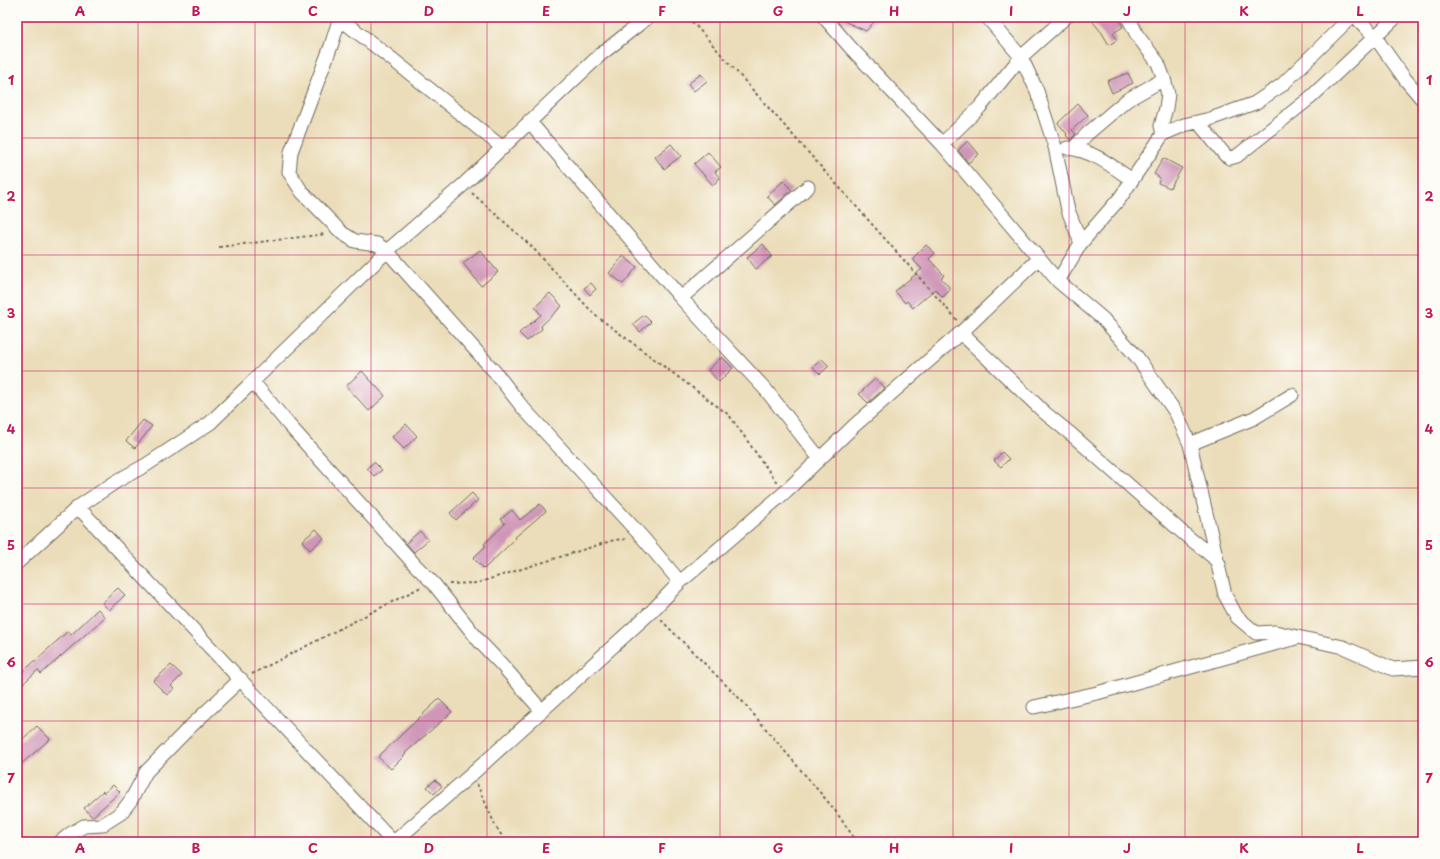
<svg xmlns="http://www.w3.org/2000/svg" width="1440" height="859" font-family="'Playpen Sans',sans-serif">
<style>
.building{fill:#cf96b7}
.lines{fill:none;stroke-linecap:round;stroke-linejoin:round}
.minor-casing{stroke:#6e695d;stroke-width:15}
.path{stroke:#6e695d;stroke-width:2;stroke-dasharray:3 3;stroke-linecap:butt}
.minor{stroke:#fff;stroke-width:13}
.grid{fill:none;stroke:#c2185b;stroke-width:1;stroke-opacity:0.55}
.neatline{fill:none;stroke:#c2185b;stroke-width:1.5}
.grid-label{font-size:13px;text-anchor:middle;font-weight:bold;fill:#c2185b}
</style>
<rect width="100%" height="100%" fill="#fdfcf7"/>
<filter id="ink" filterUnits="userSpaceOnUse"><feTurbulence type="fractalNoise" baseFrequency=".025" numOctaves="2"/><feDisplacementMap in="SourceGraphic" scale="8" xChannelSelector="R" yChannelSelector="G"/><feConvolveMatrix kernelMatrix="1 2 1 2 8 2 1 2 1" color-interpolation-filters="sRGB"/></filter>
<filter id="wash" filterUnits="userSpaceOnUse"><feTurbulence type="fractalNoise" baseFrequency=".012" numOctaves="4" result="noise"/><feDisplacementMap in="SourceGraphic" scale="16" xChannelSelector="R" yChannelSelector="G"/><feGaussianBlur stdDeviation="0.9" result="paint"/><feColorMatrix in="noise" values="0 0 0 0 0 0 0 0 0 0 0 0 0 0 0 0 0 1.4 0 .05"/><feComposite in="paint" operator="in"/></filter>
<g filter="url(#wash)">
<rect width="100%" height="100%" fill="#ebddb9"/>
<g id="blocks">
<path class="building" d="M835,17h43l-12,14z
M1089,17h29l5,10 -10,6 4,7 -8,5 -7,-12z
M1128,73l5,10 -21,10 -5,-12z
M701,74l6,7 -13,10 -6,-7z
M1078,104l10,11 -16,15 4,4 -6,6 -4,-5 1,-1 -9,-11z
M968,141l11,13 -11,9 -10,-13z
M671,144l10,12 -17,13 -9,-12z
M708,152l13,15 -6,5 5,6 -7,7 -19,-21z
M1163,158l19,10 -12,20 -12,-5 2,-5 -6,-4z
M783,181l9,9 -17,15 -8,-9z
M763,244l9,12 -16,13 -9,-12z
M926,245l9,8 -6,6 15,16 -3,3 8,9v4l-6,6 -8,-8 -22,19 -6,-7 -2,2 -10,-12 27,-22 -10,-10z
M480,250l18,22 -17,14 -18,-23z
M623,256l14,11 -14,17 -14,-11z
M591,283l5,6 -6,6 -6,-7z
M550,293l12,13 -21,20 1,3 -15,12 -8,-8 22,-18 -6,-8z
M644,315l7,7 -11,10 -7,-8z
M722,357l11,11 -14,14 -11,-12z
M822,359l7,7 -9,8 -7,-7z
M362,371l23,25 -16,15 -23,-25z
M875,379l10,9 -17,15 -9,-9z
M143,420l9,6 -17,22 -9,-7z
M406,424l11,12 -13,13 -12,-12z
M1002,452l7,7 -8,8 -7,-6z
M374,462l8,8 -8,6 -7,-8z
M472,493l6,7 -22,20 -6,-7z
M540,504l6,7 -32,27 1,1 -31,30 -11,-11 13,-12 -2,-2 21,-20 -4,-5 11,-9 8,10z
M316,529l8,9 -14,12 -8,-9z
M420,531l8,9 -14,12 -8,-9z
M118,588l7,7 -16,15 -7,-7z
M98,609l7,8 -64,57 -3,-4 -21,19v-12l51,-46 3,4z
M171,665l11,10 -11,11 3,3 -7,6 -14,-14z
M439,699l13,13 -47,41 1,1 -15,15 -13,-12z
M37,726l13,13 -30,26 -3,-21z
M435,780l7,6 -8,8 -7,-7z
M113,785l7,7 -28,25 -8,-9 19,-17 1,2z"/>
</g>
</g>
<g filter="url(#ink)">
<use href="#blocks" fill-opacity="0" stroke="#6e695d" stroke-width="1"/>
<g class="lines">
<defs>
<path id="minor" d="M340,17l-9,29 -40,106 -2,20 13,20 40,41 13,8 22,3 10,7 108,121 28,36 120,130 37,44
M824,17l27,31 91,96 116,137 45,38 34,38 39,56 14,31 35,151 12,22 19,16 19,-1 68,15 50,22 30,-2
M1066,17l-45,40 16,34 18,56 13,63 13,33
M1356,17l19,20 30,42 18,21
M339,18l53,41 111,89
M529,121l152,177 85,92 54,69
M1198,122l27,33 5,3 7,-2 73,-58 86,-81
M1163,134l21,-9 26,-6 45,-16 27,-18 69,-68
M942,144l38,-37 41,-50 -34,-40
M1067,148c25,2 45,18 65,32
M1074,148l13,-14 40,-34 37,-21
M1058,281l23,-38 39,-45 43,-64 -2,-8 5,-18 2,-14 -4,-15 -6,-16 -21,-28 -9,-18
M681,298l127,-111
M961,333l84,80 27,22 111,98 30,24 6,7
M253,382l36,43 127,141 18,18 46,58 22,23 40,46
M1190,444l64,-26 38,-23
M78,507l315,335
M17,563l61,-56 39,-26 29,-16 64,-42 177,-172 76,-66 137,-130 48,-38
M1034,707l63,-14 199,-55
M60,842l10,-8 14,-8 18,-1 19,-12 10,-13 15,-28 43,-44 52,-49
M394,842l78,-68 180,-163 28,-29 104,-89 71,-68 110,-96 73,-70"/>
</defs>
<use href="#minor" class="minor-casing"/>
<path class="path" d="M688,17l269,303
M472,193l59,53 64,69 134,100 49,69
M219,247l107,-13
M449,584l28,-1 137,-43 14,-1
M661,620l82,82 91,107 23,33
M252,674l169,-87
M477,784l19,43 10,15"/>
<use href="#minor" class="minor"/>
</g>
</g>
<path class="grid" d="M138,17v825M255,17v825M371,17v825M487,17v825M604,17v825M720,17v825M836,17v825M953,17v825M1069,17v825M1185,17v825M1302,17v825M17,138h1406M17,255h1406M17,371h1406M17,488h1406M17,604h1406M17,721h1406"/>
<rect width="1440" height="859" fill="none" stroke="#fdfcf7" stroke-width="44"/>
<rect x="22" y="22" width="1396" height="815" class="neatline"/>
<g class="grid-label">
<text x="80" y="16">A</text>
<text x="196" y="16">B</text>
<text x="313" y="16">C</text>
<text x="429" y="16">D</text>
<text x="546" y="16">E</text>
<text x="662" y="16">F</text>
<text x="778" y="16">G</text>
<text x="894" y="16">H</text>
<text x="1011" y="16">I</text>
<text x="1127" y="16">J</text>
<text x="1244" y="16">K</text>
<text x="1360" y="16">L</text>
<text x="11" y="85">1</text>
<text x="1429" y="85">1</text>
<text x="11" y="201">2</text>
<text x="1429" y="201">2</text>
<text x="11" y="318">3</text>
<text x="1429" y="318">3</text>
<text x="11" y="434">4</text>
<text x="1429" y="434">4</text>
<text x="11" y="550">5</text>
<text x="1429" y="550">5</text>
<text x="11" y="667">6</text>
<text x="1429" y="667">6</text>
<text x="11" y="783">7</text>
<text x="1429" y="783">7</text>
<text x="80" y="853">A</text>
<text x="196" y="853">B</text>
<text x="313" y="853">C</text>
<text x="429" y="853">D</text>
<text x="546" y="853">E</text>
<text x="662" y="853">F</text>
<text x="778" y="853">G</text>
<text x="894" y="853">H</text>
<text x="1011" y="853">I</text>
<text x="1127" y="853">J</text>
<text x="1244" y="853">K</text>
<text x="1360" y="853">L</text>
</g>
</svg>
